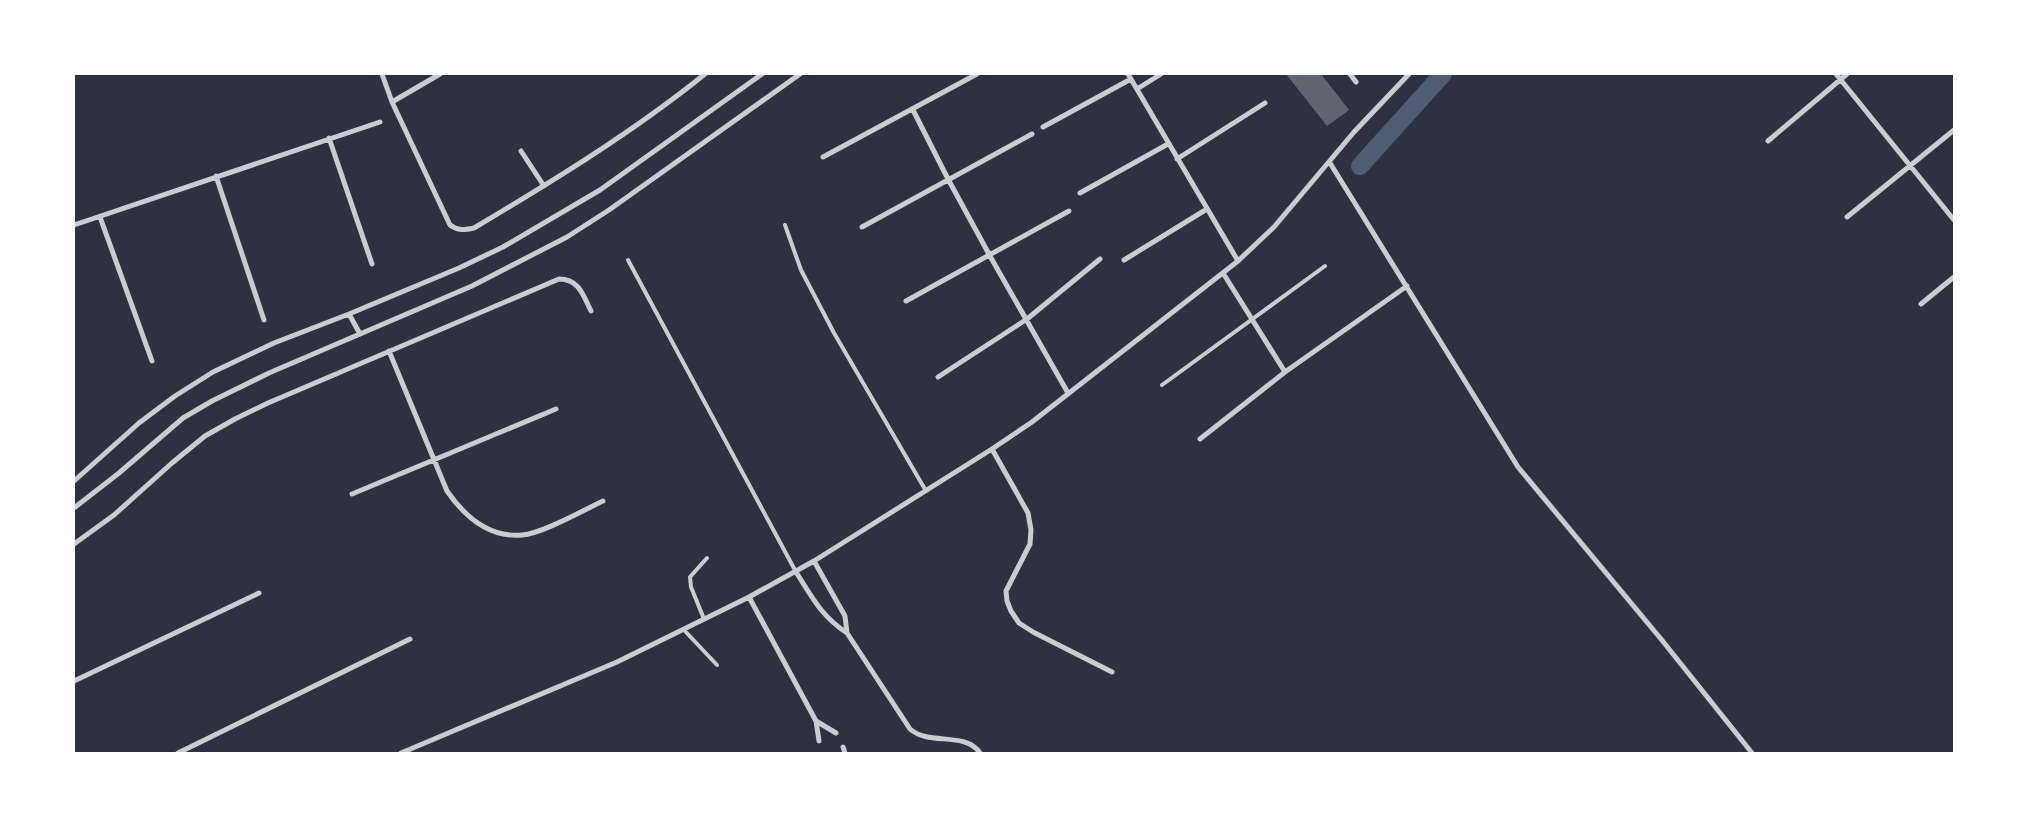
<svg xmlns="http://www.w3.org/2000/svg" width="2028" height="827" font-family="Lato,sans-serif">
<style>
.lines{fill:none;stroke-linecap:round;stroke-linejoin:round}
.canal{stroke:#4f5d75;stroke-width:18}
.building{fill:#626471}
.service{stroke:#caccd0;stroke-width:4}
.minor{stroke:#caccd0;stroke-width:5}
</style>
<rect width="100%" height="100%" fill="#2d3142"/>
<g class="lines">
<path class="canal" d="M1360,166l83,-92"/>
</g>
<path class="building" d="M1286,74h35l28,36 -22,16z"/>
<g class="lines">
<path class="service" d="M785,225l16,45 33,63 92,158
M628,260l168,312
M1162,385l163,-119
M704,619l-13,-32 -1,-10 17,-19
M684,630l33,35"/>
<path class="minor" d="M382,74l10,28 58,123c8,6 14,5 24,3 79,-47 159,-96 231,-154
M1128,74l110,187
M1350,74l6,8
M1836,74l118,146
M1137,89l24,-15
M392,102l48,-28
M913,110l35,69 42,77 78,137
M1043,127l88,-48
M329,138l43,126
M1768,141l79,-67
M521,151l23,35
M823,157l154,-83
M1177,159l88,-56
M1330,163l188,304 143,172 91,114
M216,176l48,144
M1080,193l88,-49
M100,217l52,144
M1847,217l107,-87
M74,225l306,-103
M862,227l170,-93
M1124,260l83,-51
M1223,273l62,99
M906,301l163,-90
M1921,304l33,-27
M349,314l11,20
M389,351l58,140c18,26 42,47 75,44 19,-1 62,-25 81,-34
M938,377l89,-58 73,-60
M1200,439l85,-67 122,-86
M992,449l36,64 3,17 -1,14 -24,47 1,10 4,10 8,12 14,9 79,40
M74,481l65,-58 36,-27 38,-24 61,-29 75,-29 110,-46 44,-21 97,-57 162,-116
M352,494l204,-85
M74,508l45,-35 64,-55 29,-17 57,-28 203,-87 95,-49 42,-27 191,-136
M74,544l40,-29 58,-52 33,-27 30,-17 33,-16 291,-124c20,0 24,16 32,32
M814,561l31,55 2,17
M796,572c16,25 25,44 51,61l63,96c19,17 55,2 70,24
M749,597l67,124 3,20
M74,681l185,-88
M816,721l20,12
M843,747l2,6
M178,753l232,-114
M401,753l216,-91 132,-65 65,-36 178,-112 40,-27 206,-161 36,-34 80,-95 55,-58"/>
</g>
<rect width="2028" height="827" fill="none" stroke="#ffffff" stroke-width="150"/>
</svg>
